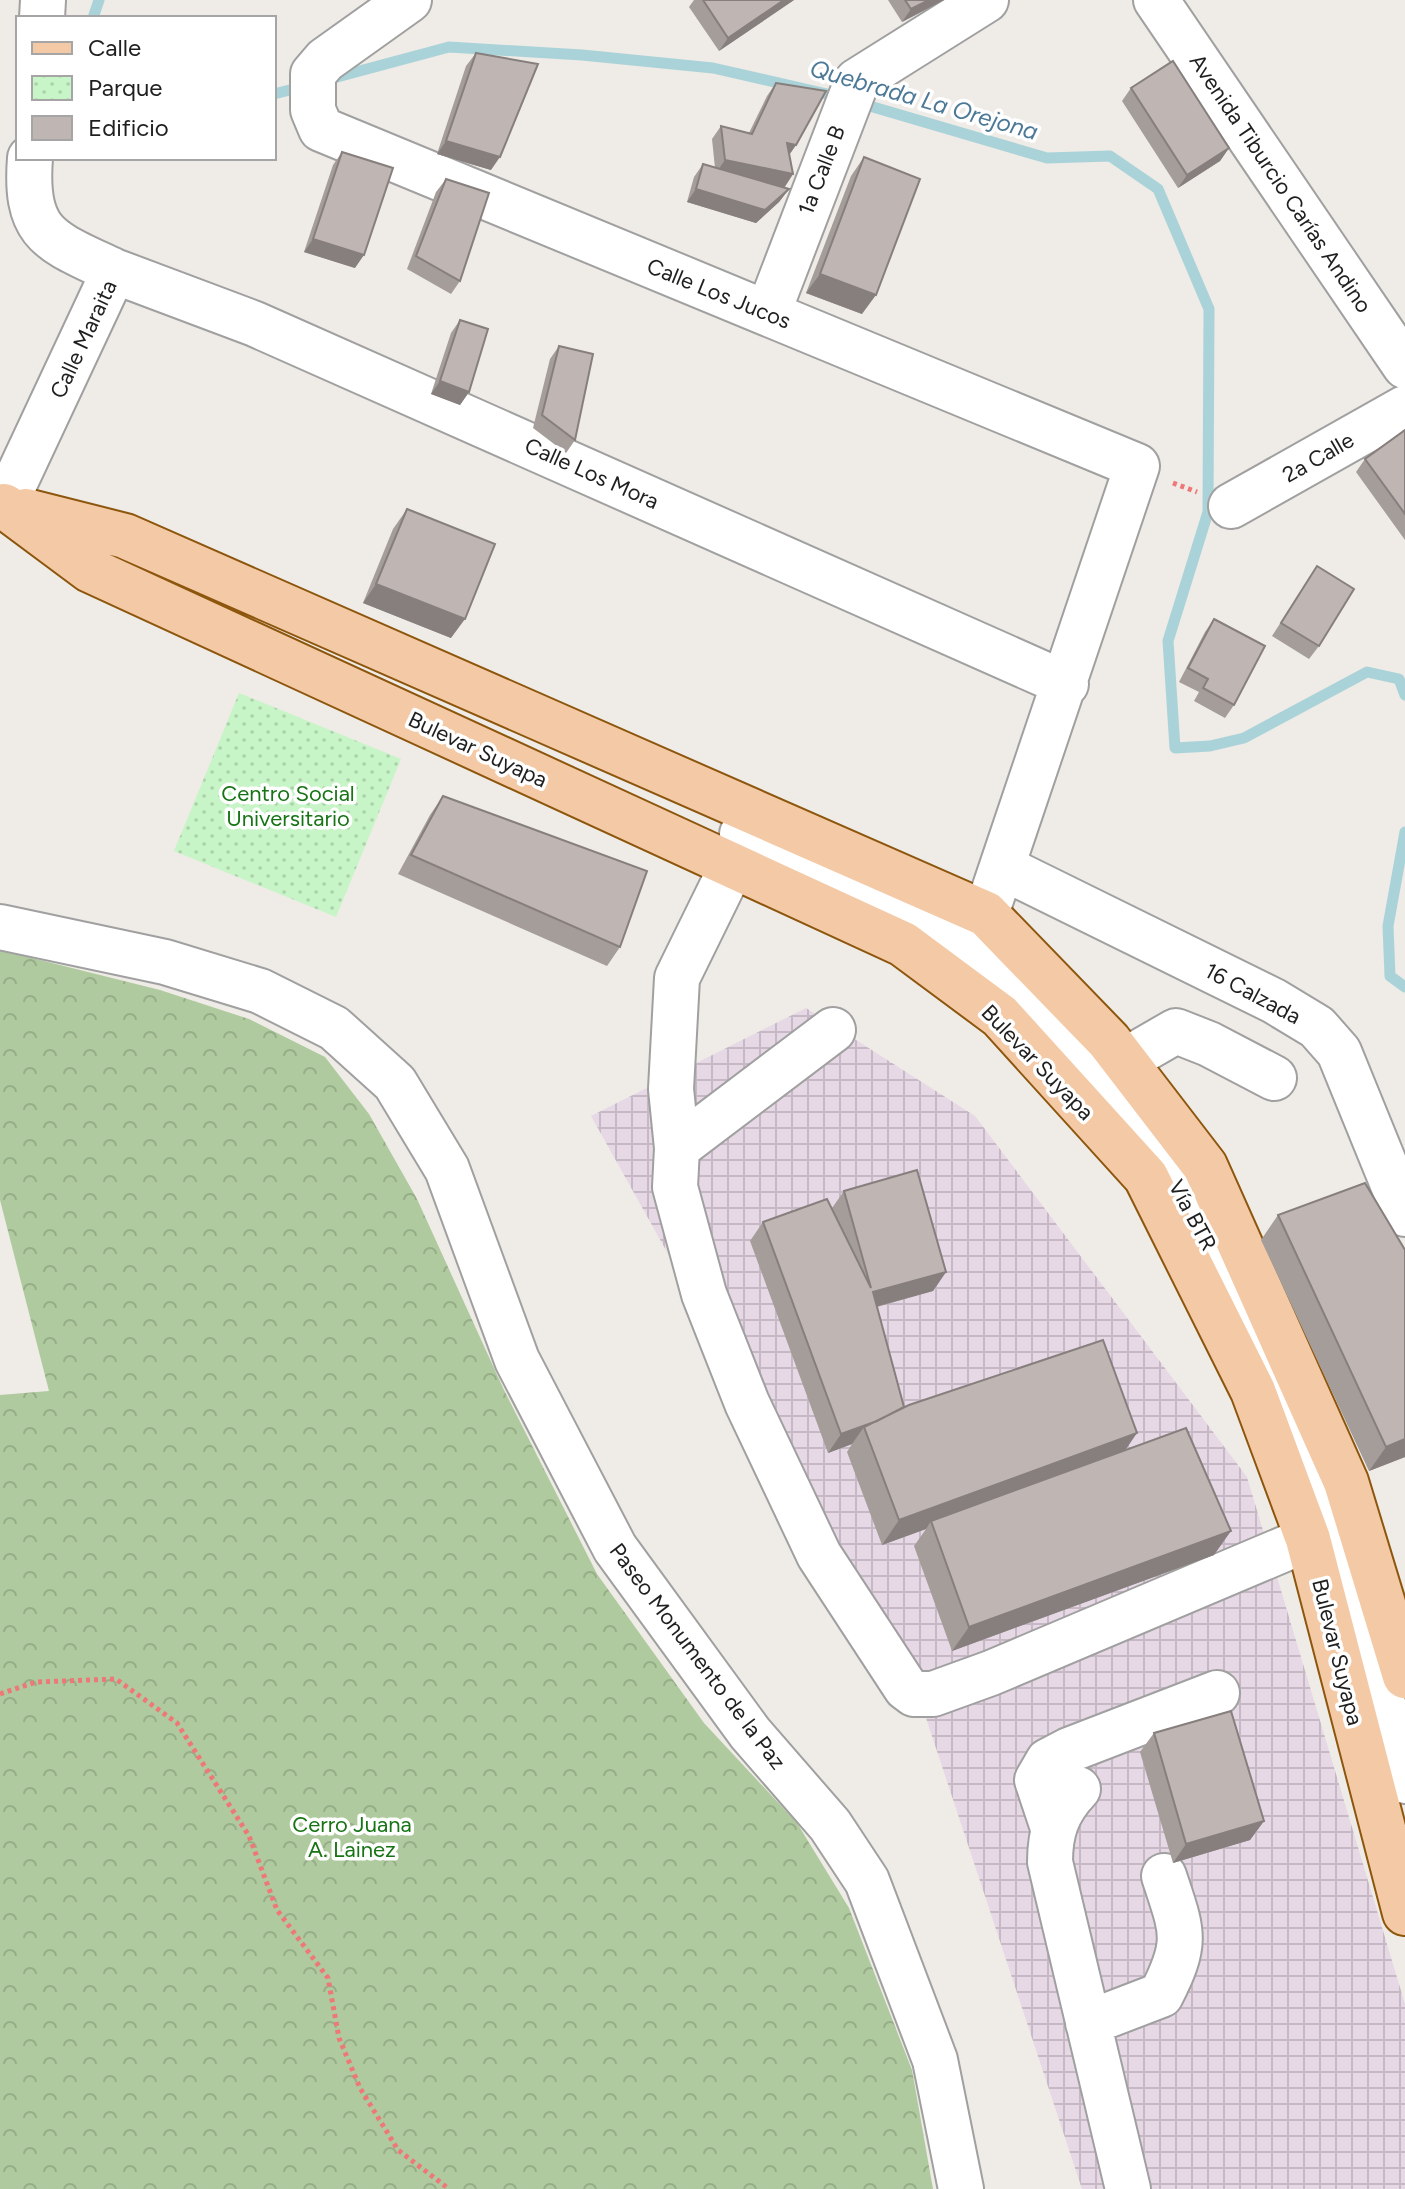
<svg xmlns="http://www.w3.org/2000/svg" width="1405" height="2189" font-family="Figtree,sans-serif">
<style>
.industrial{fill:url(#industrial-grid)}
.forest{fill:url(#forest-crowns)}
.park{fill:url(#park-dots)}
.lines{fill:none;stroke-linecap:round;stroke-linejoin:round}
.stream{stroke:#aad3d9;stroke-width:11}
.minor-casing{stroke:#a0a0a0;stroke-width:48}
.major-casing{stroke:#8d560d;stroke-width:48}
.path{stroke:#ee7878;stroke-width:5;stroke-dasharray:4 4;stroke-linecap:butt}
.minor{stroke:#fff;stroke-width:44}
.major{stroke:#f4caa6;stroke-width:44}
.wall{fill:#a49d9a}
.shaded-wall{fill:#867f7d}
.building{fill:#bfb6b3;stroke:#867f7d;stroke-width:2}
.labels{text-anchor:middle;stroke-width:7;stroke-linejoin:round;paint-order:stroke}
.street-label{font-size:22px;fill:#1f1f1f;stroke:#fff}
.park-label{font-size:22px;fill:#177415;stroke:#fff}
.water-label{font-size:24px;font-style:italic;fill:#4c7997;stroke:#fff}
</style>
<defs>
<pattern id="industrial-grid" width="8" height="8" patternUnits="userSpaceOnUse" patternTransform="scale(2)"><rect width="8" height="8" fill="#e7d8e6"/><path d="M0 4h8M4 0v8" fill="none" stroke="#c6b9c5"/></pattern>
<pattern id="forest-crowns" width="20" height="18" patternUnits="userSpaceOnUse" patternTransform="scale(2)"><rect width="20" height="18" fill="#afca9e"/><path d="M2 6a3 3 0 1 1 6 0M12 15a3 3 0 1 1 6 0" fill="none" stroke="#96ad88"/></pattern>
<pattern id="park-dots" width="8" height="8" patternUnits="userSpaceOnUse" patternTransform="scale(2)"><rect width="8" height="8" fill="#c8f5c7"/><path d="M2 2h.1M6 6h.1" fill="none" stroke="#abd2aa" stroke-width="1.8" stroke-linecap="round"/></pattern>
</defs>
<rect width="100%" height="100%" fill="#efebe6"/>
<path class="industrial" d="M806,1008l169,108 272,361 158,527v185h-323l-158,-477 -333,-596z"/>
<path class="forest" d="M0,950l160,40 89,29 76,38 44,57 48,85 87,191 93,184 107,149 93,100 52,85 63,162 21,119h-933v-794l49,-4 -49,-191z"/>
<path class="park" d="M239,693l162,66 -65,158 -162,-66z"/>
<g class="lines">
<path class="stream" d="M93,18l6,-18
M326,80l123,-33 133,8 131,13 127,29
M274,94l31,-8
M856,102l191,56 63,-2 48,33 51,120 -1,203 -40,129 7,107 35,-2 34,-8 123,-66 32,7 6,16
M1405,832l-17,94 2,50 15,11"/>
<defs>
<path id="minor" d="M409,0l-84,60 -12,14v36l8,19 816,337 -151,448
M1156,0l249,366
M42,18l1,-18
M114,271l141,53 811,360
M768,313l89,-232 129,-81
M4,506l110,-235c-63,-30 -90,-35 -84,-113
M1231,506l174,-98
M742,834l147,63 97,61 97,99 79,98 116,229 48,117 79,280
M732,866l-55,112 -6,111 6,59 -2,39 29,107 43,109 72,152 87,133 8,6h19l58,-21 317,-134
M1002,867l272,134 43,26 22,25 66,162
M0,927l165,35 95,29 74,37 61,55 52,86 70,191 98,188 135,185 80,92 37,56 68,179 26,129
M1124,1061l52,-30 33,13 65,34
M677,1148l156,-118
M1078,1789c-21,22 -28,43 -28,73l78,327
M1053,1828l-16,-48 11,-19 21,-11 148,-57
M1088,2023l73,-28c28,-54 21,-64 3,-119"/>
<path id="major" d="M4,506l86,64 813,374 97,72 146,161 107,214 55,148 97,374
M26,511l99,25 861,378 123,127 96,125 141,316 59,194"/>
</defs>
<use href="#minor" class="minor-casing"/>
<use href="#major" class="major-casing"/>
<path class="path" d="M1173,483l24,9
M0,1694l36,-12 80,-3 61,44 72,113 28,74 51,68 11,60 21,50 38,62 51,39"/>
<use href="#minor" class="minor"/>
<use href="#major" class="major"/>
</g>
<path class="wall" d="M694,0h100l-75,51 -30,-44z
M888,0h56l-42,22z
M476,53l15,117 -54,-16 29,-88z
M776,83l20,62 -7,10 4,19 -9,14 5,1 -10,13 -23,21 -69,-21 7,-25 9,-13 12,4 -3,-29 9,-13 28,7 18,-37z
M1131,88l98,60 -9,13 -42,27 -56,-87z
M342,152l13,116 -51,-16 29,-87z
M864,157l-2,157 -56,-21 45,-117z
M446,179l14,102 -9,13 -44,-25 29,-77z
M460,320l9,72 -9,13 -29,-11 20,-61z
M559,346l16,94 -9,13 -33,-25 17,-69z
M1405,430v110l-49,-68 9,-13z
M407,509l44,129 -88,-35 30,-74z
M1317,566l2,80 -10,13 -37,-23z
M1214,619l20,86 -9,13 -31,-17 5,-9 -20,-10 26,-50z
M443,796l177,151 -13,19 -209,-92 32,-59z
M844,1191l102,81 -13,19 -56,16 27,100 221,44 89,104 -262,96 -38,-105 12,-17 -44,16 -35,-93 5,-8 -24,9 -78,-212 13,-19 69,-14z
M1278,1215l127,242 -36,14 -108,-231z
M1154,1733l110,88 -14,19 -77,23 -33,-111z"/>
<path class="shaded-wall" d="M784,0h10l-75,51 9,-13z
M929,0h15l-42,22 9,-13z
M446,141l54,16 -9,13 -54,-16z
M787,143l9,2 -9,13z
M1229,148l-9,13 -42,27 9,-13z
M725,160l68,14 -9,14 -68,-15z
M696,189h93l-10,13 -23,21 -69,-21z
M313,239l51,16 -9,13 -51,-16z
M820,274l56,21 -14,19 -56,-21z
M440,381l29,11 -9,13 -29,-11z
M376,584l89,35 -14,19 -88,-35z
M946,1272l-13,19 -73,20 13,-19z
M905,1411l-41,16 -12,17 -24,9 13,-19z
M1137,1433l-17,25 -189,63 -5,8 -44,16 17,-25z
M1405,1439v18l-36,14 17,-24z
M1231,1531l-17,24 -262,96 17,-24z
M1264,1821l-14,19 -77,23 13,-19z"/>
<path class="building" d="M703,0h81l-56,38z
M905,0h24l-18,9z
M476,53l62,11 -38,93 -54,-16z
M1173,61l56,87 -42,27 -56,-87z
M776,83l50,8 -30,54 -9,-2 6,31 -68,-14 -4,-34 31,8z
M342,152l51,16 -29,87 -51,-16z
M864,157l56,22 -44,116 -56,-21z
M703,164l86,25 -24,21 -69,-21z
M446,179l43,14 -29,88 -44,-25z
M460,320l28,9 -19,63 -29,-11z
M559,346l34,8 -18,86 -33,-25z
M1405,430v84l-40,-55z
M407,509l88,35 -30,75 -89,-35z
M1317,566l37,23 -35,57 -38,-23z
M1214,619l51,27 -31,59 -31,-17 5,-9 -20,-11z
M443,796l204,75 -27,76 -209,-92z
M917,1170l29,102 -73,20 31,115 -27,14 -36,13 -78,-212 64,-23 44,89 -27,-97z
M1365,1183l40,67v189l-19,8 -108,-232z
M1103,1340l34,93 -238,87 -35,-93 45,-22z
M1186,1428l45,103 -262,96 -38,-106z
M1231,1711l33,110 -78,23 -32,-111z"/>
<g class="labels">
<g class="street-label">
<text transform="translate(821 170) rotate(-69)" y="8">1a Calle B</text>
<text transform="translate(1281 183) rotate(56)" y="8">Avenida Tiburcio Carías Andino</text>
<text transform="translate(719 293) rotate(22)" y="8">Calle Los Jucos</text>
<text transform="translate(83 339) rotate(-65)" y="8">Calle Maraita</text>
<text transform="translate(1318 457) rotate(-30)" y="8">2a Calle</text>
<text transform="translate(592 473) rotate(24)" y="8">Calle Los Mora</text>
<text transform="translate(478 749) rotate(25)" y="8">Bulevar Suyapa</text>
<text transform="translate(1253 993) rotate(28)" y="8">16 Calzada</text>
<text transform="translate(1038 1062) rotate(46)" y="8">Bulevar Suyapa</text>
<text transform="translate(1193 1215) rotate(62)" y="8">Vía BTR</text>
<text transform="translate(1338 1652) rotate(76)" y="8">Bulevar Suyapa</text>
<text transform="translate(698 1656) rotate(53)" y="8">Paseo Monumento de la Paz</text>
</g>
<g class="park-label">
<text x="288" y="801">Centro Social<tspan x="288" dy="25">Universitario</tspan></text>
<text x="352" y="1832">Cerro Juana<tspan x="352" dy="25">A. Lainez</tspan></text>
</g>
<g class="water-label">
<text transform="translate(924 100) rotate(16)" y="8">Quebrada La Orejona</text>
</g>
</g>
<rect x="16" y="16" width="260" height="144" fill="#ffffff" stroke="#a5a5a5" stroke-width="2"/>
<rect x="32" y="42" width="40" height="12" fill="#f4caa6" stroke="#a5a5a5" stroke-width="2"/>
<text x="88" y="56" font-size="24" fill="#1f1f1f">Calle</text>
<rect x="32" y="76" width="40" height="24" fill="url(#park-dots)" stroke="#a5a5a5" stroke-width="2"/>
<text x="88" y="96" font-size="24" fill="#1f1f1f">Parque</text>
<rect x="32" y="116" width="40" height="24" fill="#bfb6b3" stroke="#a5a5a5" stroke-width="2"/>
<text x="88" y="136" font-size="24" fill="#1f1f1f">Edificio</text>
</svg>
